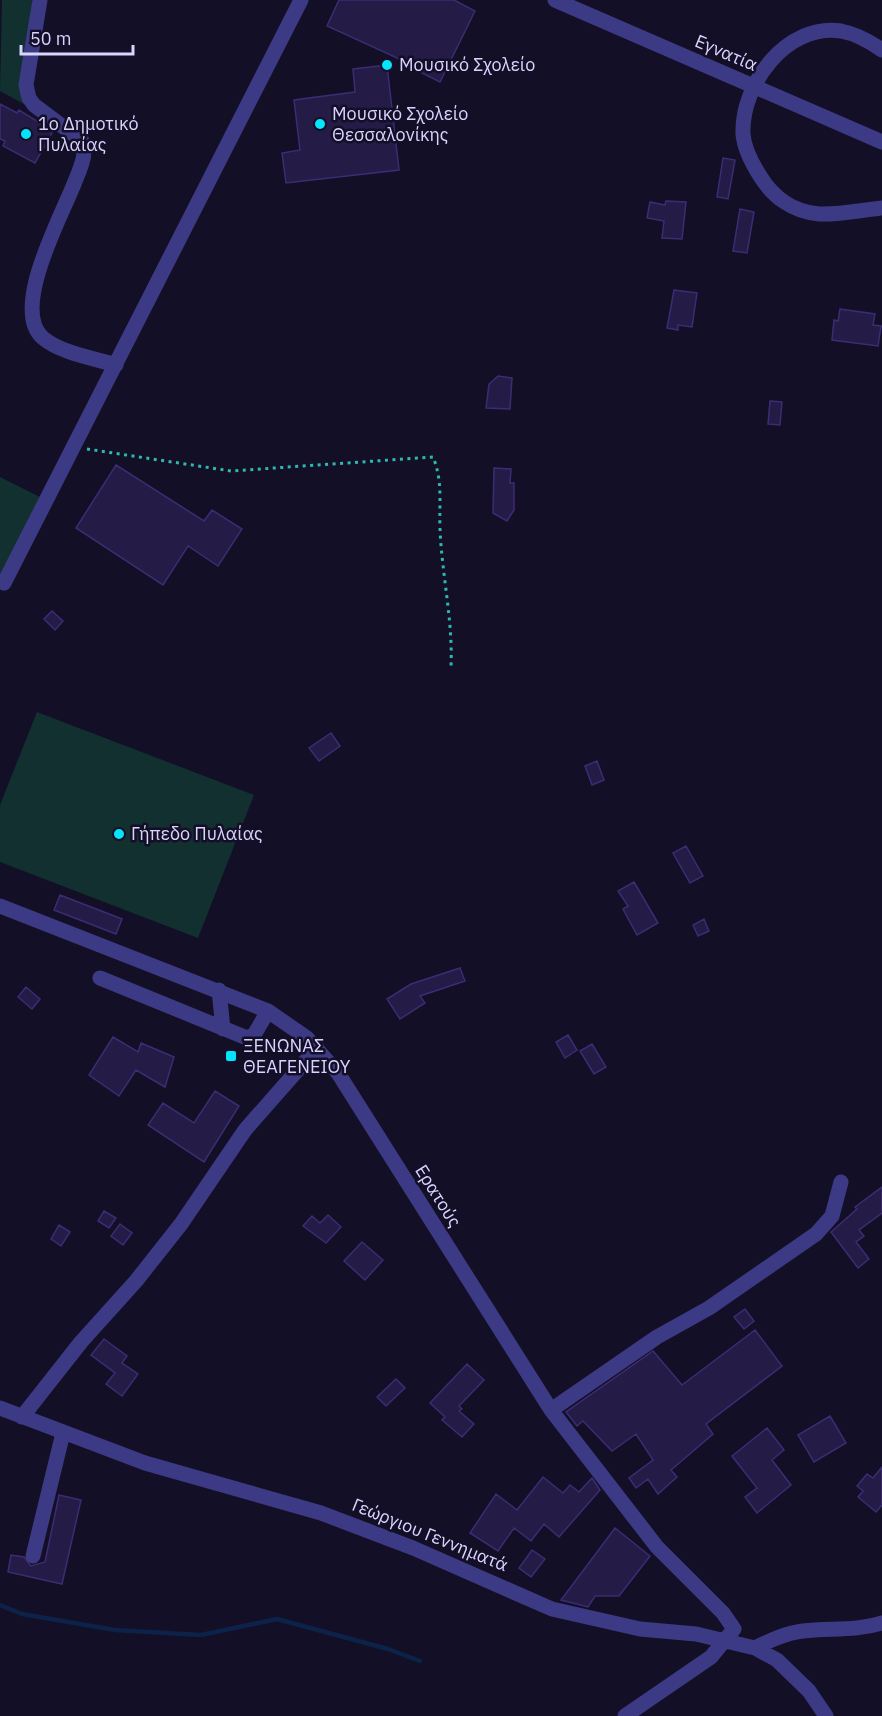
<svg xmlns="http://www.w3.org/2000/svg" width="882" height="1716" font-family="'IBM Plex Sans',sans-serif">
<style>
.green{fill:#12302f}
.lines{fill:none;stroke-linecap:round;stroke-linejoin:round}
.stream{stroke:#0c2248;stroke-width:4.5}
.building{fill:#241b47;stroke:#3b2d73;stroke-width:1.5}
.path{stroke:#2fb8b0;stroke-width:3;stroke-dasharray:3 4.5;stroke-linecap:butt}
.minor{stroke:#3d3a85;stroke-width:15}
.poi-dot{fill:#00e5ff;stroke:#130f26;stroke-width:2}
.labels{text-anchor:middle;stroke-width:5;stroke-linejoin:round;paint-order:stroke}
.street-label{font-size:18px;fill:#d9d4ff;stroke:#130f26}
.poi-label{font-size:18px;fill:#d9d4ff;stroke:#130f26;text-anchor:start}
</style>
<rect width="100%" height="100%" fill="#130f26"/>
<path class="green" d="M2,0h30l-1,108 -31,-17z
M0,477l42,21 -42,88z
M37,712l217,83 -56,143 -198,-76v-57z"/>
<g class="lines">
<path class="stream" d="M0,1605l22,9 93,16 86,5 76,-16 111,30 32,12"/>
</g>
<path class="building" d="M339,0h115l21,11 -35,71 -38,-19 4,-1 -79,-36z
M387,65l12,105 -113,13 -4,-30 18,-3 -6,-50 61,-8 -2,-23z
M0,104l17,9 2,-3 34,21 -18,32 -32,-17 2,-5 -5,-2z
M723,158l12,2 -7,39 -11,-2z
M666,201l20,1 -4,37 -20,-1 2,-17 -17,-3 3,-16 15,3z
M740,209l14,3 -7,41 -14,-2z
M674,290l23,3 -5,34 -14,-2v5l-11,-2z
M840,309l35,5 -2,11 8,1 -3,20 -46,-6 2,-20 4,1z
M498,376l14,2 -2,31 -24,-1 3,-24z
M770,401l12,1 -2,23 -12,-1z
M116,465l88,56 8,-11 30,19 -24,37 -30,-20 -25,39 -87,-57z
M494,468l17,1 -1,14h4v27l-7,11 -14,-8z
M52,611l11,10 -8,9 -11,-11z
M331,733l9,13 -21,15 -10,-13z
M597,761l7,19 -12,5 -7,-19z
M686,846l17,30 -13,7 -17,-30z
M634,882l24,41 -21,12 -14,-26 5,-3 -10,-15z
M60,895l62,24 -6,15 -62,-24z
M704,919l5,12 -11,5 -5,-11z
M460,968l5,13 -45,15 5,7 -25,16 -13,-20 24,-15z
M26,987l14,12 -8,10 -14,-12z
M568,1035l9,15 -12,8 -9,-16z
M113,1037l25,15 3,-9 33,14 -9,30 -29,-17 -17,26 -30,-21z
M592,1044l14,23 -12,7 -14,-23z
M215,1091l24,15 -35,56 -56,-37 15,-22 31,20z
M882,1187v26l-23,17 5,6 -8,6 13,17 -11,9 -27,-36 26,-23 -2,-2z
M104,1211l12,7 -7,10 -11,-7z
M328,1215l13,12 -15,16 -23,-17 9,-10 8,7z
M120,1224l12,9 -9,12 -12,-9z
M59,1225l11,7 -9,14 -10,-7z
M362,1242l21,18 -18,20 -21,-19z
M745,1309l9,12 -10,8 -10,-12z
M755,1330l27,36 -76,58 7,10 -42,36 6,7 -19,17 -10,-15 -12,9 -7,-10 24,-18 -17,-26 -24,17 -29,-30 -6,5 -11,-14 87,-61 29,34z
M104,1339l23,17 -5,7 16,11 -16,22 -16,-12 9,-11 -24,-18z
M467,1364l17,16 -25,26 3,3 -3,2 15,13 -12,13 -20,-17 3,-3 -15,-14z
M396,1379l9,9 -19,18 -9,-9z
M830,1416l16,27 -32,19 -16,-27z
M767,1428l17,22 -12,10 19,25 -34,28 -12,-16 12,-9 -25,-32z
M882,1467v38l-6,7 -18,-15 5,-6 -6,-5 10,-12 6,4z
M543,1477l20,16 7,-8 9,7 13,-14 8,12 -41,47 -15,-13 -13,17 -17,-13 -16,23 -28,-18 26,-39 21,16z
M59,1495l22,5 -19,84 -54,-12 3,-17 13,2 7,9 14,-4z
M615,1528l35,28 -31,40h-24l-7,11 -27,-7z
M532,1550l13,9 -14,18 -12,-9z"/>
<g class="lines">
<path class="path" d="M87,449l144,22 202,-14c10,24 6,46 7,72 2,47 13,91 11,138"/>
<path class="minor" d="M40,0l-14,85 3,13 5,7 48,36c6,13 -3,30 -8,43 -13,33 -64,126 -31,154 18,15 50,20 73,27
M555,0l327,142
M882,50c-13,-9 -25,-16 -41,-19 -54,-8 -100,53 -98,103 1,14 10,31 17,42 13,21 33,36 59,38 20,1 43,-4 63,-6
M4,583l297,-583
M0,906l268,105 39,27 31,35 213,337 106,137 66,66 11,16 -23,28 -86,59
M100,978l147,60 7,-3 14,-24
M219,990l4,39
M0,1408l145,55 176,50 92,35 139,61 88,20 56,5 59,14 22,12 32,31 17,25
M551,1410l106,-73 52,-29 107,-74 16,-18 9,-34
M22,1417l59,-75 55,-61 45,-57 64,-94 72,-82
M33,1556l30,-123
M755,1648c16,-8 31,-15 48,-17 27,-3 54,0 79,-8"/>
</g>
<g class="poi-dot">
<circle cx="387" cy="65" r="6"/>
<circle cx="320" cy="124" r="6"/>
<circle cx="26" cy="134" r="6"/>
<circle cx="119" cy="834" r="6"/>
<rect x="225" y="1050" width="12" height="12" rx="3"/>
</g>
<g class="labels">
<g class="street-label">
<text transform="translate(726 53) rotate(23)" y="6">Εγνατία</text>
<text transform="translate(438 1196) rotate(58)" y="6">Ερατούς</text>
<text transform="translate(430 1535) rotate(22)" y="6">Γεώργιου Γεννηματά</text>
</g>
<g class="poi-label">
<text x="399" y="71">Μουσικό Σχολείο</text>
<text x="332" y="120">Μουσικό Σχολείο<tspan x="332" dy="21">Θεσσαλονίκης</tspan></text>
<text x="38" y="130">1ο Δημοτικό<tspan x="38" dy="21">Πυλαίας</tspan></text>
<text x="131" y="840">Γήπεδο Πυλαίας</text>
<text x="243" y="1052">ΞΕΝΩΝΑΣ<tspan x="243" dy="21">ΘΕΑΓΕΝΕΙΟΥ</tspan></text>
</g>
</g>
<path d="M21 45v9h112v-9" fill="none" stroke="#d9d4ff" stroke-width="3"/>
<text x="30" y="45" font-size="18" fill="#d9d4ff" stroke="#130f26" stroke-width="4.5" paint-order="stroke">50 m</text>
</svg>
